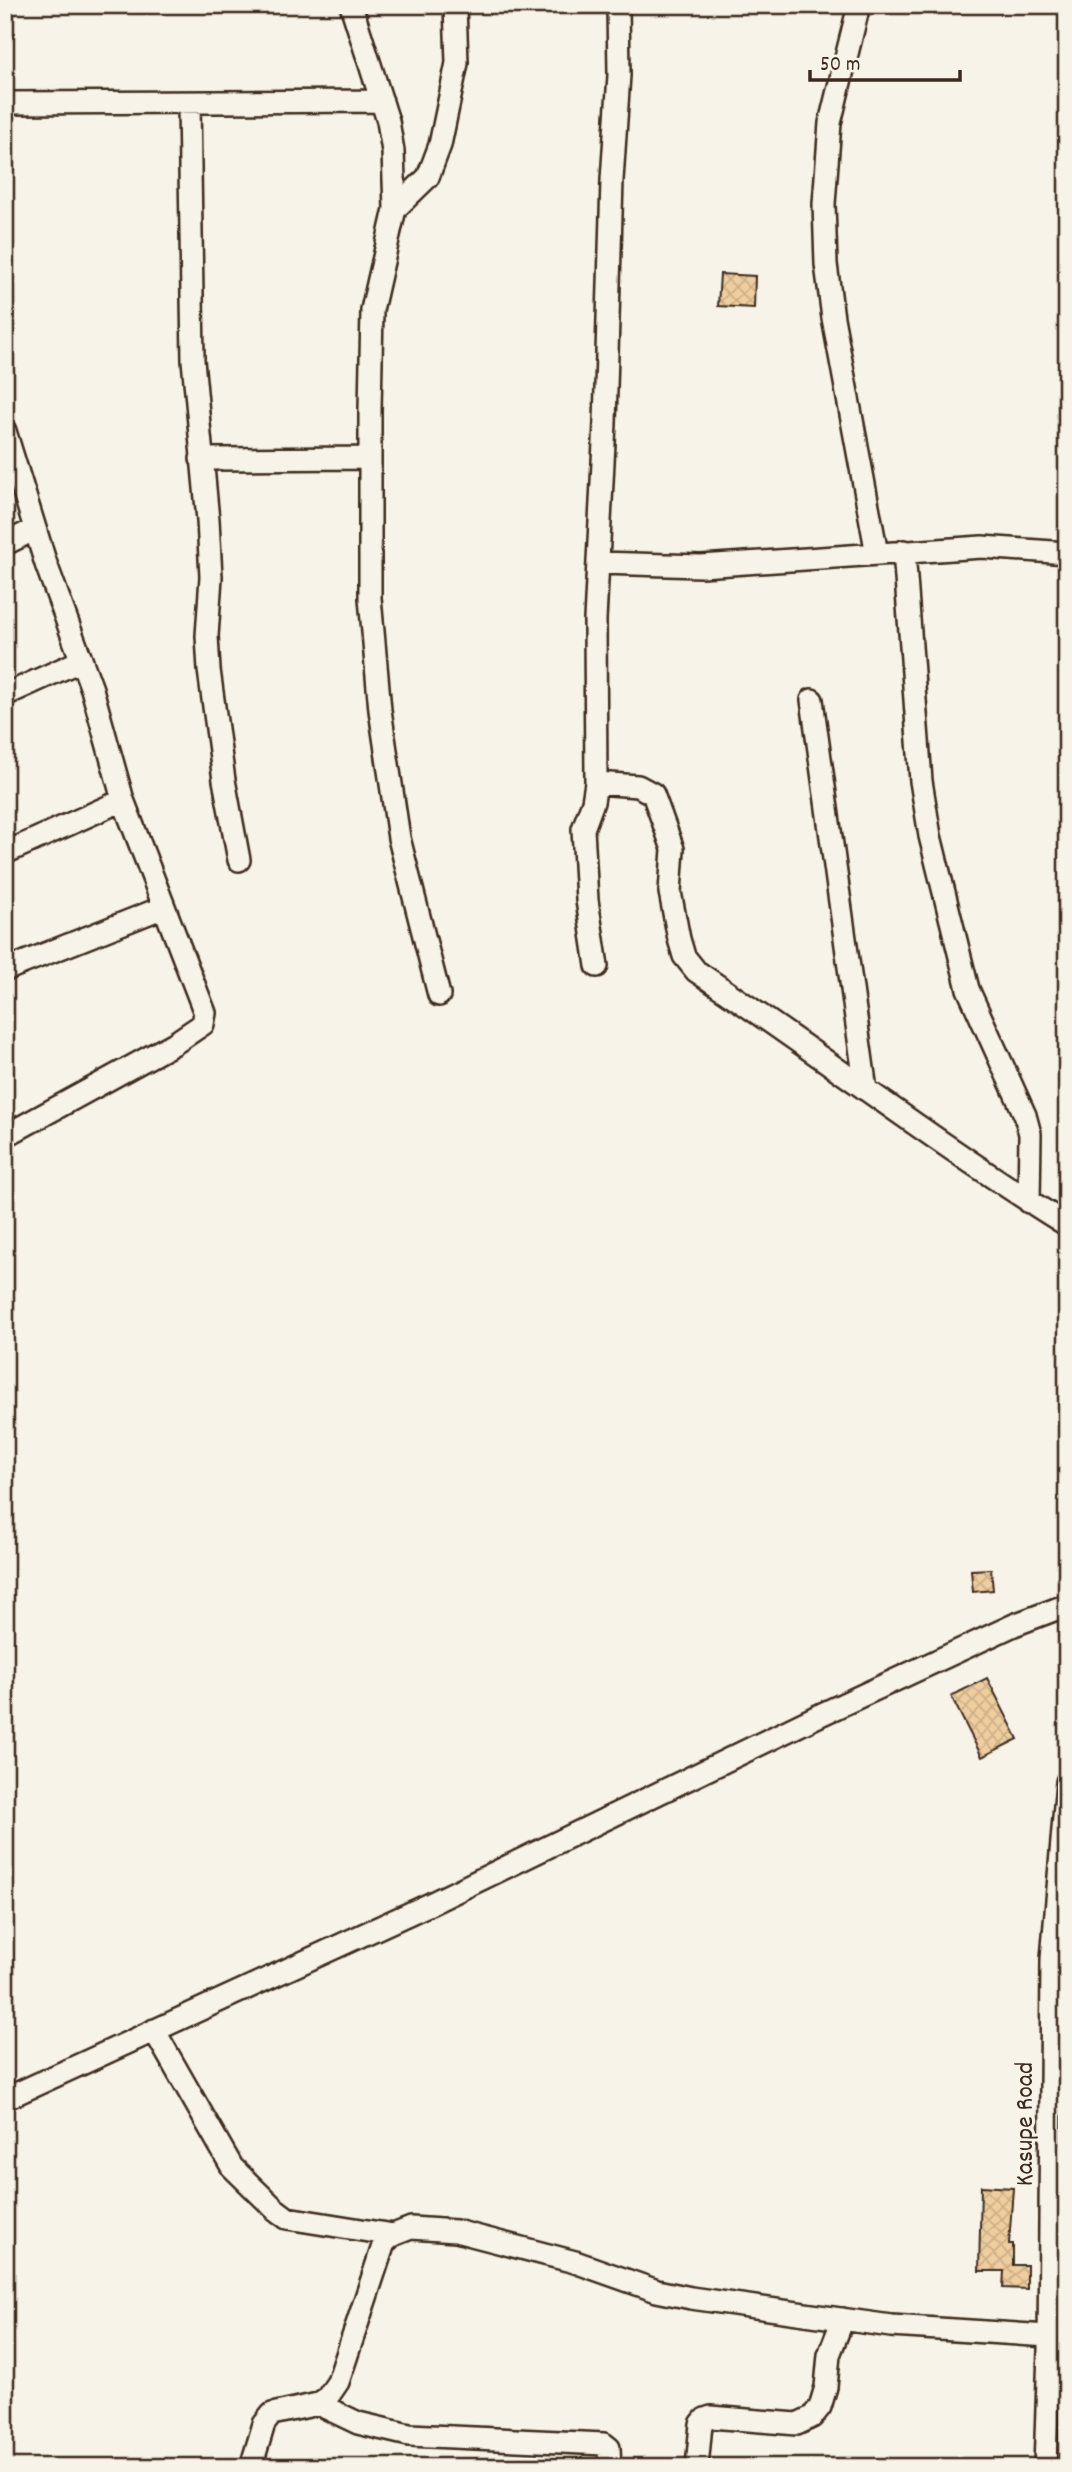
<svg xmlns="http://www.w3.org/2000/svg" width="1072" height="2472" font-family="Dekko,sans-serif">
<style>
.building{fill:url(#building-cross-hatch);stroke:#3b2a1e;stroke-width:2}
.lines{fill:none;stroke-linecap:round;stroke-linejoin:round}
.minor-casing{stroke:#3b2a1e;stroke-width:26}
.minor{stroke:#f7f3e8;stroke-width:21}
.labels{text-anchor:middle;stroke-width:6;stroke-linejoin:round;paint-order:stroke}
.street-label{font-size:26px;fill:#3b2a1e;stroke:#f7f3e8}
</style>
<defs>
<pattern id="building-cross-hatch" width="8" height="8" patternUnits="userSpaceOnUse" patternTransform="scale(1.75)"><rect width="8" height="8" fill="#eecd9f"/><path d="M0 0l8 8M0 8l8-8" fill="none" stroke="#cdb088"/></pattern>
</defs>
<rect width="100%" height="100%" fill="#f7f3e8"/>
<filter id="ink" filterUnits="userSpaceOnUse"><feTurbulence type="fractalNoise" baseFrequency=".0143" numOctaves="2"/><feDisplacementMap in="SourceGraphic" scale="14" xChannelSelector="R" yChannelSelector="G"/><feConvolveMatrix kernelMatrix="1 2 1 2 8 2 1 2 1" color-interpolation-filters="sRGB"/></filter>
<g filter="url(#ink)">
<path class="building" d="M720,274l35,2 -1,32 -36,-2z
M991,1569l2,21 -20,2 -2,-22z
M987,1678l31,61 -36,18 -31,-61z
M981,2186l32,2 -4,56h4v21h14v24l-24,-1 1,-17h-25z"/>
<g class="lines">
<defs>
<path id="minor" d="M351,5l37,116 5,30 2,58 -23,101 -2,100v188l10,112 19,128 40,157
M859,5l-29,118 -6,81 2,60 7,54 44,236
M5,103l377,-2
M189,103l4,257 15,160 3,57 -4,59 2,34 15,110 15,80
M395,209l33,-32 12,-32 17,-82 -2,-58
M5,431l41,133 46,125 31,111 82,213 -2,11 -28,19 -170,93
M201,459l169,-1
M5,544l30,-15
M904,551l17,230 9,55 38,153 57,126 5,19 -1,68
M599,563l102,3 281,-19 85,6
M5,695l75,-34
M812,700l54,390
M596,783l42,3 15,8 20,55 -3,43 9,47 5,17 12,15c125,84 244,175 371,254
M5,853l118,-53
M597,966l-10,-66 -4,-71 10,-27 3,-19 -1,-163 10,-197 7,-243 7,-105 -1,-70
M5,970l159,-63
M154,2030l78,137 43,42 12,9 106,17
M5,2099l423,-194 392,-190 194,-90 53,-20
M318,2404l40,19 51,12 195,9 5,4 1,19
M251,2467l13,-43 8,-10 46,-10 9,-6 11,-16 46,-139 9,-8 18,-7 45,3 119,31 82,29 34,7 200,28 158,10
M697,2467l4,-43 4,-5 6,-2 86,7 15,-7 8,-10 6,-20 3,-32 14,-36
M1045,2467l4,-117 3,-391 15,-177"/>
</defs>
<use href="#minor" class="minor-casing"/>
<use href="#minor" class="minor"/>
</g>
</g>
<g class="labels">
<g class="street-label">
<text transform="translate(1023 2124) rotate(-90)" y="9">Kasupe Road</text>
</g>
</g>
<rect width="1072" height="2472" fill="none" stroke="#f7f3e8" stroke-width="28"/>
<rect x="14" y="14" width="1044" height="2444" fill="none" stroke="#3b2a1e" stroke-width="2.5" filter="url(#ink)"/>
<path d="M810 70v10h150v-10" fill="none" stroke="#3b2a1e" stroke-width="3.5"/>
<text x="820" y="70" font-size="21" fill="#3b2a1e" stroke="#f7f3e8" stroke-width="5" paint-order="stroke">50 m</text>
</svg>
